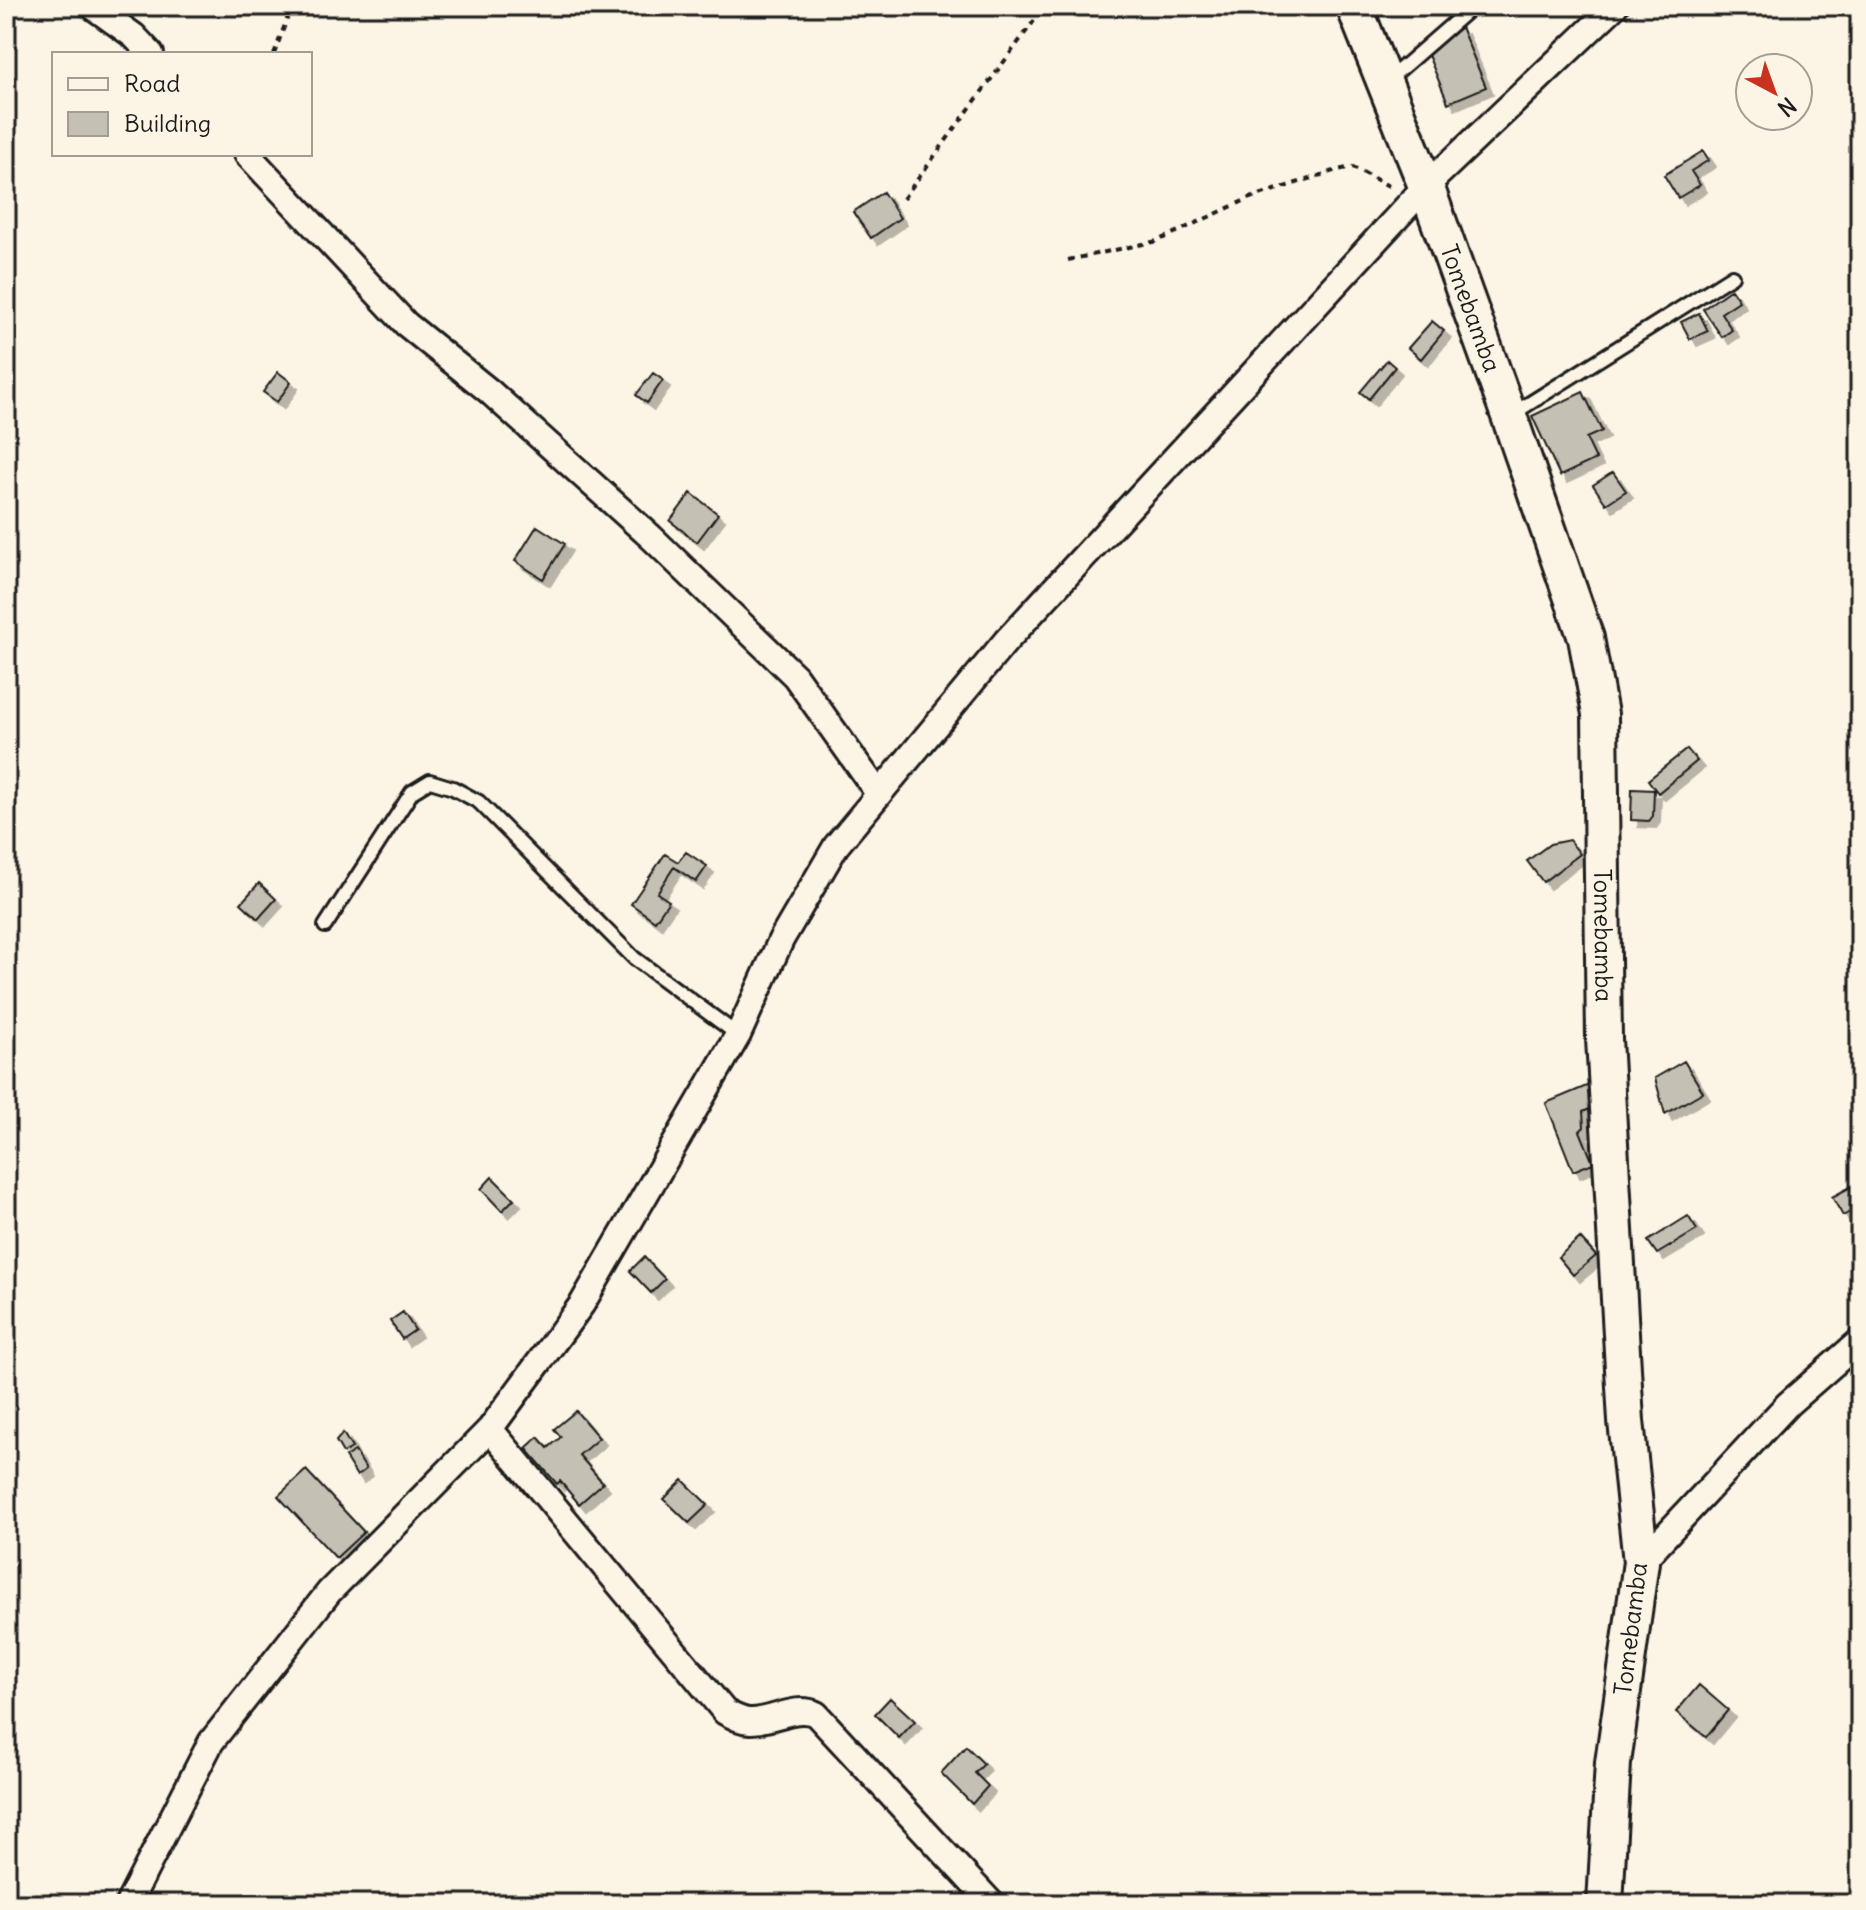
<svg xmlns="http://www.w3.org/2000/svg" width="1866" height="1910" font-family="Delius,sans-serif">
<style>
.building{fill:#c4c0b3;stroke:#1c1c1c;stroke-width:2;filter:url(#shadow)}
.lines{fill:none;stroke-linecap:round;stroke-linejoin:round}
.lane-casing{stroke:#1c1c1c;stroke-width:18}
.street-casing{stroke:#1c1c1c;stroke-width:30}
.secondary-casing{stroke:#1c1c1c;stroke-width:40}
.path{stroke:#1c1c1c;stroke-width:4;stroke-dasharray:6 6;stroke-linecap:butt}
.lane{stroke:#fcf5e5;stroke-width:12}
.street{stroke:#fcf5e5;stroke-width:24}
.secondary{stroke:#fcf5e5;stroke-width:34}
.labels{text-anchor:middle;stroke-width:6;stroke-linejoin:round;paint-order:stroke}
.street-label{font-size:24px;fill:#1c1c1c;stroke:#fcf5e5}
</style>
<defs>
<filter id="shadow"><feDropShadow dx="7" dy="7" stdDeviation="0" flood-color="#0004"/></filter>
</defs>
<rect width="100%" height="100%" fill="#fcf5e5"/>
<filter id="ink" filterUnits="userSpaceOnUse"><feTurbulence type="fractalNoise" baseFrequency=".0125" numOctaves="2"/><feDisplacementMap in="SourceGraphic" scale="16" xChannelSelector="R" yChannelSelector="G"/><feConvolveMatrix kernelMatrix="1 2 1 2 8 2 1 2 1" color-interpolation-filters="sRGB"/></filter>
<g filter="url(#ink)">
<path class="building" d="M1461,27l25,60 -38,16 -20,-48z
M1703,151l6,9 -18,11 9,14 -22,13 -14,-23z
M883,192l17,26 -29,20 -18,-26z
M1731,289l8,12 -18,12 11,17 -10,7 -19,-28z
M1699,313l9,18 -18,8 -9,-17z
M1432,321l12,10 -23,28 -13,-11z
M1387,360l8,7 -26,32 -9,-7z
M278,372l13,10 -14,20 -14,-10z
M653,373l10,7 -16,23 -11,-8z
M1583,392l19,39 -16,7 10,21 -36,17 -28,-60z
M1613,472l13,19 -20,13 -13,-19z
M691,493l27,21 -21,28 -27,-21z
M537,526l28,18 -22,35 -28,-18z
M1687,749l10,12 -39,32 -10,-13z
M1632,789l22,1 -1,26 -4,5 -18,-1z
M1569,840l11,14 -37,28 -16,-21 23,-17z
M686,852l21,14 -11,16 -22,-15 -17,26 12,8 -14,20 -24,-17 34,-50 13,8z
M259,883l17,16 -18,20 -17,-16z
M1684,1061l19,31 -38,22 -10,-36z
M1601,1080l2,23 -20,9 1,15 -4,4 13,32 -20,8 -27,-68z
M492,1177l22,22 -12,12 -21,-22z
M1860,1182v24l-17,10 -11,-19z
M1688,1216l9,14 -40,24 -9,-13z
M1580,1238l16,18 -23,19 -15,-18z
M644,1257l21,22 -14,14 -21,-22z
M403,1312l12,18 -13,9 -12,-18z
M576,1411l23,27 -20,17 24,28 -24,21 -19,-23 -3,3 -31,-36 12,-11 10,11 13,-11 -7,-8z
M343,1433l9,15 -9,5 -7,-12z
M355,1451l11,18 -9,7 -12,-19z
M306,1470l58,62 -28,26 -58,-62z
M683,1480l25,25 -19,18 -25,-24z
M1699,1685l29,25 -22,27 -30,-25z
M890,1698l25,23 -16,17 -24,-24z
M966,1746l18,18 -9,9 13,13 -16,18 -31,-31z"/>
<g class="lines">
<defs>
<path id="lane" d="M1388,80l85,-74
M1511,415l221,-139
M325,926l87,-134 18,-11 23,7 26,14 155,156 104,77"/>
<path id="street" d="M92,6l42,30 17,18
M247,154l159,170 83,67 162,146 144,139 83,117
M490,1429l235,283c8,4 16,9 25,9 21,1 46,-17 66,-7l176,190
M1641,1562l147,-158 72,-63
M128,1904l83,-162 118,-150 161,-163 92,-125 156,-269 43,-95 55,-94 170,-205 420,-455 189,-180"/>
<g id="secondary">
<path id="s1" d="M1354,6l72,180 83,230 77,222 14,76 4,325 22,382 15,141 -28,201 -8,141"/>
</g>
</defs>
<use href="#lane" class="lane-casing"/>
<use href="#street" class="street-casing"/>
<use href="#secondary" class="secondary-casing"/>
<path class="path" d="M274,54l18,-48
M903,199l142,-193
M1068,260l89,-19 93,-43 87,-28 16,-3 41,22"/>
<use href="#lane" class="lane"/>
<use href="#street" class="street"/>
<use href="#secondary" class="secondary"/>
</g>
</g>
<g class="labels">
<g class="street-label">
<text dy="8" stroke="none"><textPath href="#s1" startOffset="324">Tomebamba</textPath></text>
<text dy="8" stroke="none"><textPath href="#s1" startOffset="972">Tomebamba</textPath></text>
<text transform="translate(1631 1629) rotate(-83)" y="8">Tomebamba</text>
</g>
</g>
<rect width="1866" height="1910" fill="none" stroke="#fcf5e5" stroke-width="32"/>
<rect x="16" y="16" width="1834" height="1878" fill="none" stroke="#1c1c1c" stroke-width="3" filter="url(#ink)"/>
<rect x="52" y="52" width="260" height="104" fill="#fcf5e5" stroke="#a29e95" stroke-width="2"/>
<rect x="68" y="78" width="40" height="12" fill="#fcf5e5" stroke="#a29e95" stroke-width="2"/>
<text x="124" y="92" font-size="24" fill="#1c1c1c">Road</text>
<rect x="68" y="112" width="40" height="24" fill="#c4c0b3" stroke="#a29e95" stroke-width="2"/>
<text x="124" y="132" font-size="24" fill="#1c1c1c">Building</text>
<g transform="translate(1774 92) rotate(139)"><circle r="38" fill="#fcf5e5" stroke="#a29e95" stroke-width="2"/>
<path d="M0-6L14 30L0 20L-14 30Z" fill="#c8321e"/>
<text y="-12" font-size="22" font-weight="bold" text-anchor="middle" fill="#1c1c1c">N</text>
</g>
</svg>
